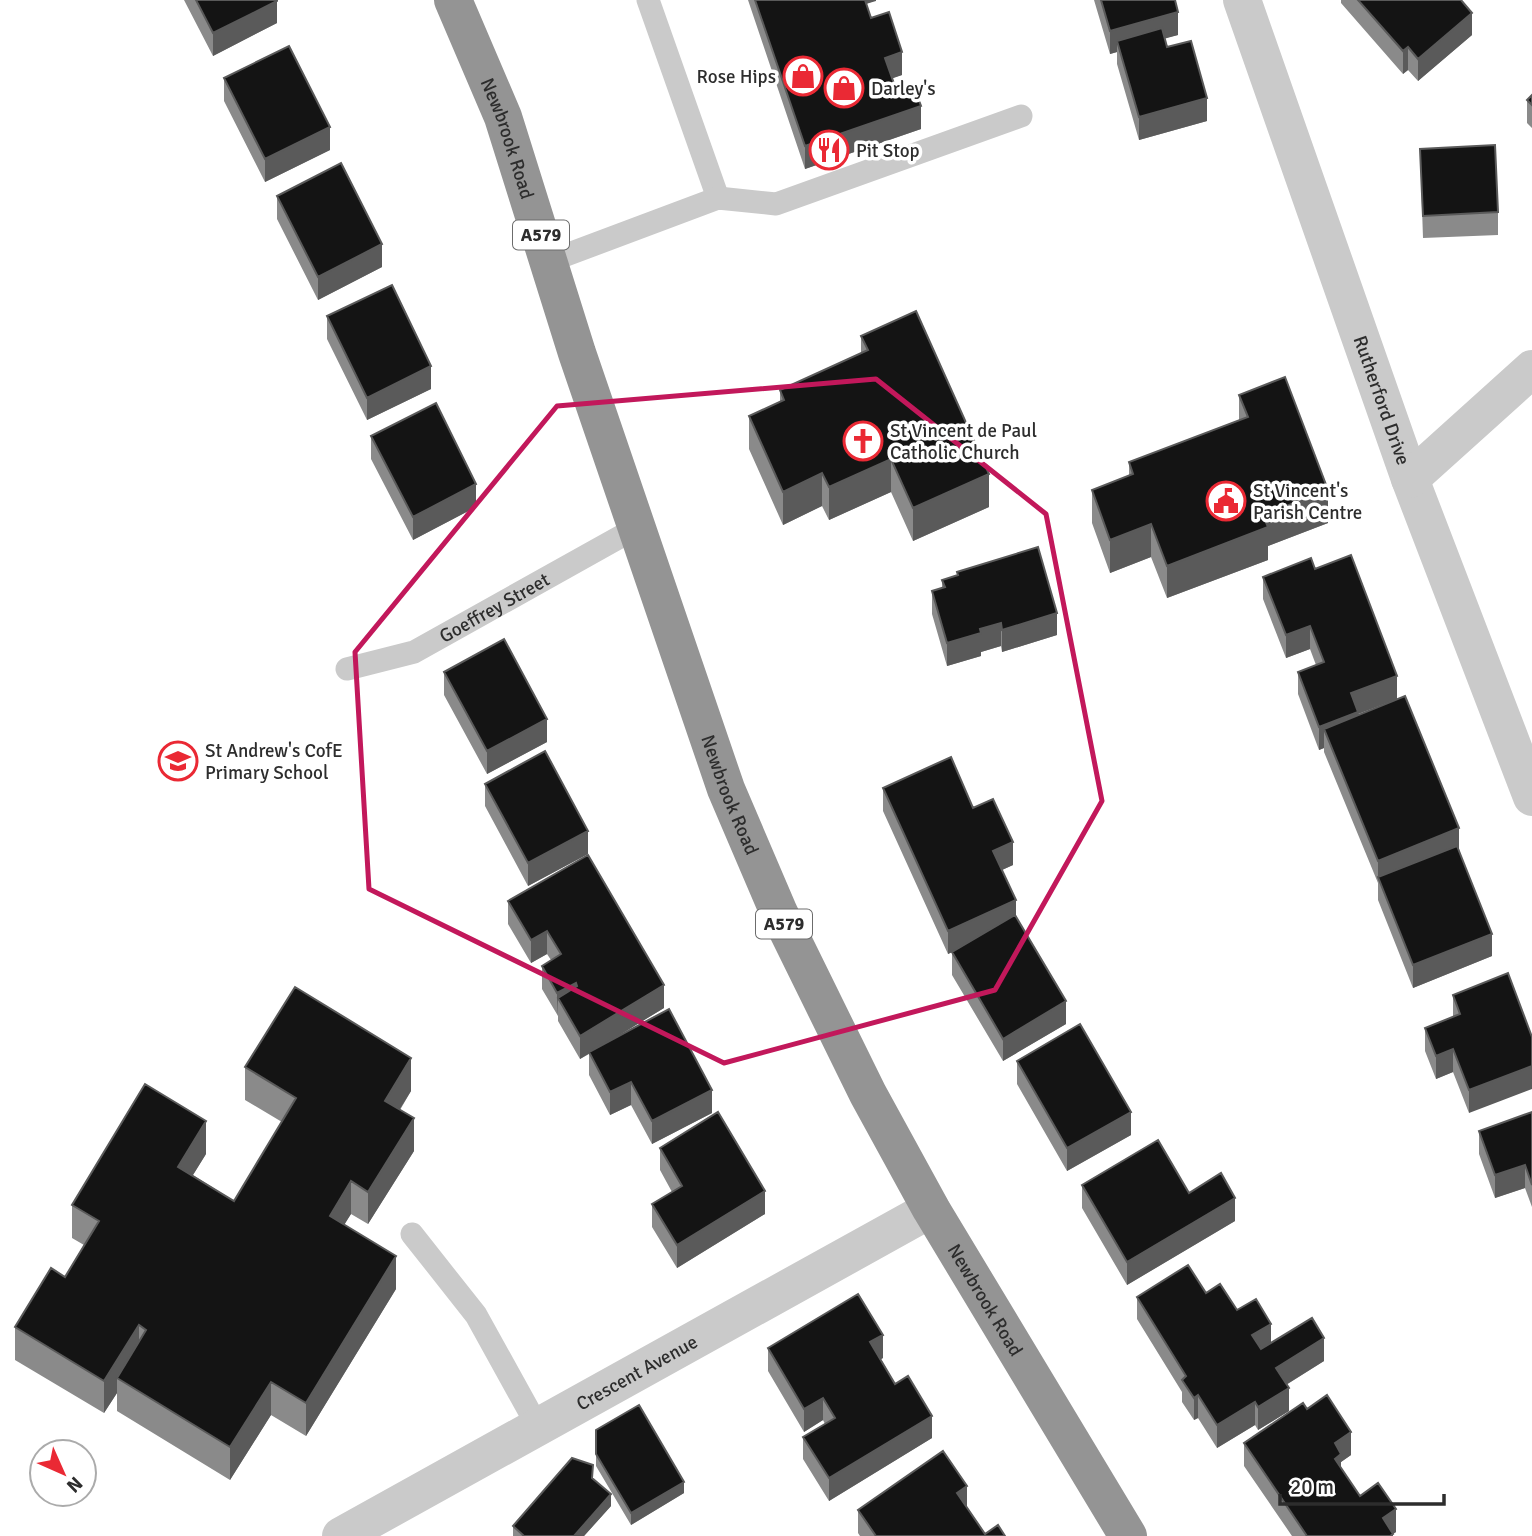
<svg xmlns="http://www.w3.org/2000/svg" width="1532" height="1536" font-family="Signika,sans-serif">
<style>
.lines{fill:none;stroke-linecap:round;stroke-linejoin:round}
.lane{stroke:#cacaca;stroke-width:23}
.street{stroke:#cacaca;stroke-width:38}
.highway{stroke:#949494;stroke-width:38}
.wall{fill:#8a8a8a}
.shaded-wall{fill:#5a5a5a}
.building{fill:#141414;stroke:#5a5a5a;stroke-width:2}
.marked{fill:none;stroke:#c2185b;stroke-width:5;stroke-linejoin:round}
.labels{text-anchor:middle;stroke-width:7;stroke-linejoin:round;paint-order:stroke}
.shield{fill:#fff;stroke:#6c6c6c;stroke-width:2}
.shield-label{font-size:18px;font-weight:bold;fill:#2d2d2d}
.poi-label{font-size:19px;fill:#2d2d2d;stroke:#fff;text-anchor:start}
.street-label{font-size:19px;fill:#2d2d2d;stroke:#fff}
</style>
<rect width="100%" height="100%" fill="#fff"/>
<g class="lines">
<g class="lane">
<path d="M648,0l70,198"/>
<path d="M550,261l168,-63 58,6 245,-88"/>
<path id="s1" d="M347,669l67,-17 222,-124"/>
<path d="M412,1234l64,81 62,112"/>
</g>
<g class="street">
<path id="s2" d="M1242,0l168,479 122,318"/>
<path d="M1410,479l122,-110"/>
<path id="s3" d="M341,1536l590,-327"/>
</g>
<path class="highway" id="s4" d="M453,0l50,117 74,236 149,436 53,124 89,181 63,115 197,327"/>
</g>
<path class="wall" d="M184,0h93v23l-64,33z
M748,0h128l-10,4 5,14 31,57 -10,3 5,14 24,37 -116,40z
M1094,0h81l3,35 -13,3 2,9 40,74 -68,19 -22,-76v-12l-7,2z
M1341,0h120l11,35 -54,46 -10,-11 -5,4 -62,-71z
M224,78l106,72 -65,32 -41,-81z
M1532,95v33l-5,-5v-23z
M1420,149l78,63v23l-75,3z
M277,196l105,71 -64,33 -41,-81z
M327,316l104,73 -64,31 -40,-81z
M861,336l128,171 -76,34 -22,-49 -62,28 -7,-14 -39,19 -34,-76v-33l31,-14v-12l81,-37z
M1239,395l89,128 -60,23v14l-101,38 -16,-41 -41,16 -18,-50v-33l37,-14v-14l110,-42z
M371,436l105,71 -63,33 -42,-81z
M1315,569l82,130 -39,15v2l101,133 33,107 -79,32 -35,-88v-17l-54,-131v-4l-5,2 -21,-56v-22l18,-7 -6,-16 -24,9 -23,-59v-22z
M957,572l100,63 -55,17 -1,-6 -20,6v4l-34,10 -15,-52v-23l10,-3v-8l15,-4z
M444,672l103,70 -60,32 -43,-79z
M485,784l103,70 -60,32 -43,-80z
M883,788l90,20 40,57 -11,5 14,46 50,108 -63,37 -51,-86v-23l-4,2 -65,-143z
M508,901l156,107 -56,34 104,71 -60,31 -21,-39 -21,10 -21,-40v-21l-9,5 -22,-38v-5l-16,-27v-23l9,-6 -4,-6 -16,9 -23,-39z
M1508,973l-39,140 -16,-41 -17,7 -11,-28v-23l28,-11v-22z
M1017,1061l114,74 -64,36 -50,-87z
M245,1067l166,24 -11,19 14,41 -46,73 -17,-10 -7,10 52,65 -90,147 -35,-21 -41,65 -113,-69v-18l-13,20 -89,-53v-33l50,-50 19,-32 -12,-7v-33l134,-51 -13,21 41,26 48,-79 -37,-22z
M1532,1112v95l-7,-19 -30,10 -16,-44v-23z
M660,1148l105,66 -88,54 -25,-41v-23l20,-12 -12,-22z
M1082,1185l107,8 46,28 -108,64 -45,-77z
M1206,1293l31,17 34,33 53,18 -38,24 3,26 -31,19 -3,-5 -38,23 -19,-30 -4,2 -12,-18v-10l-45,-73v-22z
M768,1348l115,10 -2,1 14,25 37,54 -103,63 -26,-42v-22l22,-13 -2,-4 -19,12 -36,-61z
M1307,1409l44,46 -10,7v6l19,28 36,36 -3,2v2h-101l-48,-70v-23z
M596,1430l88,63 -53,32 -35,-59z
M593,1479l18,27 -27,30h-71v-10z
M967,1509l18,25 20,2h-145l-2,-3v-23z"/>
<path class="shaded-wall" d="M859,0h17v1l-17,5z
M277,1v22l-64,33v-23z
M1178,12v23l-58,16 -3,-10v11l-7,2v-23z
M1472,13v22l-54,46v-22z
M1408,47v23l-5,4v-23z
M902,52v23l-17,6v-23z
M1207,98v23l-68,19v-23z
M921,106v23l-116,40v-23z
M330,127v23l-65,32v-23z
M382,244v23l-64,33v-23z
M431,366v23l-64,31v-22z
M891,459v33l-62,28v-33z
M822,473v33l-39,19v-33z
M989,474v33l-76,34v-33z
M476,484v23l-63,33v-23z
M1328,490v33l-60,23v14l-101,38v-32l96,-51z
M1151,524v33l-41,16v-33z
M1057,613v22l-55,17v-22z
M1001,623v23l-20,6v4l-34,10v-23l33,-14z
M1310,626v23l-24,9v-23z
M1397,676v23l-39,15v21l-34,-6v19l-5,2v-23l32,-34z
M547,719v23l-60,32v-23z
M1459,828v23l-81,26v-16z
M588,831v23l-60,32v-23z
M1013,842v23l-20,9v-23z
M1016,900v23l-68,31v-23z
M547,931v23l-16,9v-23z
M1492,934v22l-79,32v-23z
M576,983v22l-18,-7 -1,18v-23z
M664,985v23l-84,51v-23z
M1066,1001v23l-63,37v-22z
M1453,1049v23l-17,7v-23z
M411,1058v33l-26,42v-32z
M1532,1066v23l-63,24v-23z
M631,1082v23l-21,10v-23z
M712,1090v23l-60,31v-23z
M1131,1112v23l-64,36v-23z
M414,1118v33l-46,73v-32z
M206,1121v33l-28,45v-32z
M1525,1165v23l-30,10v-23z
M351,1181v33l-21,34v-32z
M765,1191v23l-88,54v-23z
M1235,1198v23l-108,64v-23z
M396,1256v33l-90,147v-33z
M1271,1324v23l-19,11v-23z
M139,1325v33l-22,20v15l-13,20v-32z
M883,1335v23l-13,7v-23z
M1324,1338v23l-48,30v-23z
M271,1382v33l-41,65v-33z
M1289,1388v23l-31,19v-23z
M1198,1395v23l-4,2v-22z
M823,1398v22l-19,12v-23z
M1255,1402v23l-38,23v-23z
M932,1416v22l-103,63v-23z
M1351,1432v23l-10,7v15l-6,4v-38z
M684,1482v11l-53,32v-12z
M967,1486v23l-10,-16z
M611,1494v12l-27,30h-10z
M1396,1509v23l-3,2v2h-10v-18z"/>
<path class="building" d="M196,0h81v1l-64,32z
M755,0h110l6,18 18,-6 13,40 -17,6 12,34 17,-5 7,19 -116,40z
M1101,0h74l3,12 -68,19z
M1358,0h103l11,13 -54,46 -10,-12 -5,4z
M1162,28l5,19 24,-6 16,57 -68,19 -22,-76z
M289,46l41,81 -65,32 -41,-81z
M1532,95v10l-5,-5z
M1495,145l3,67 -75,4 -3,-67z
M341,163l41,81 -64,33 -41,-81z
M392,285l39,81 -64,32 -40,-82z
M916,311l73,163 -76,34 -22,-49 -62,28 -7,-14 -39,19 -34,-76 35,-16 -4,-10 88,-40 -7,-14z
M1285,377l43,113 -65,25 5,12 -101,39 -16,-42 -41,16 -18,-50 41,-16 -4,-12 119,-45 -9,-22z
M436,403l40,81 -63,33 -42,-81z
M1038,547l19,66 -55,17 -1,-7 -21,6 1,4 -34,10 -15,-52 13,-4 -3,-7 16,-5 -1,-3z
M1351,555l46,121 -46,17 7,19 -39,15 -21,-55 26,-10 -14,-36 -24,9 -23,-58 48,-19 4,11z
M504,639l43,80 -60,32 -43,-79z
M1405,696l54,132 -81,33 -54,-132z
M545,751l43,80 -60,32 -43,-79z
M951,757l22,51 20,-9 20,43 -20,9 23,49 -68,31 -65,-143z
M1457,846l35,88 -79,31 -35,-88z
M588,855l76,130 -84,51 -22,-38 19,-12 -1,-3 -19,10 -15,-27 19,-12 -14,-23 -16,9 -23,-39z
M1015,915l51,86 -63,38 -51,-87z
M1508,973l24,64v29l-63,24 -16,-41 -17,7 -11,-28 35,-14 -7,-19z
M295,987l116,71 -26,43 29,17 -46,74 -17,-11 -21,35 66,40 -90,147 -35,-21 -41,65 -113,-69 29,-48 -7,-5 -35,56 -89,-54 36,-59 14,9 34,-56 -27,-16 73,-121 61,37 -28,46 56,34 62,-103 -51,-31z
M669,1009l43,81 -60,31 -21,-39 -21,10 -21,-40z
M1080,1024l51,88 -64,36 -50,-87z
M718,1112l47,79 -88,54 -25,-41 30,-18 -22,-38z
M1532,1112v73l-7,-20 -30,10 -16,-44z
M1158,1140l31,53 32,-20 14,25 -108,64 -45,-77z
M1188,1265l18,28 14,-9 17,26 19,-11 15,25 -19,11 9,14 51,-31 12,20 -48,30 13,20 -31,19 -3,-5 -38,23 -19,-30 -4,3 -12,-18 4,-4 -49,-79z
M858,1294l25,41 -13,7 25,42 13,-8 24,40 -103,62 -26,-41 32,-19 -12,-20 -19,11 -36,-61z
M1327,1395l24,37 -16,11 6,11 -6,5 25,37 18,-13 18,26 -13,9 10,16 -3,2h-83l-63,-93 59,-40 4,6z
M639,1405l45,77 -53,31 -35,-59v-24z
M943,1451l24,35 -10,7 28,41 13,-9 7,11h-129l-18,-26z
M572,1458l21,7 -1,13 19,16 -37,42h-50l-11,-10z"/>
<path class="marked" d="M876,379l170,135 56,287 -107,189 -271,73 -355,-174 -14,-237 202,-246z"/>
<defs>
<symbol id="shop-ring" viewBox="-11 -11 22 22"><circle r="9.5" fill="#fff" stroke="#ea2934" stroke-width="1.5"/><path d="M-5-2.5h2.3a2.7 3.5 0 0 1 5.4 0H5L5.5 6h-11ZM-1.5-2.5h3a1.5 2.3 0 0 0-3 0Z" fill="#ea2934"/></symbol>
<symbol id="restaurant-ring" viewBox="-11 -11 22 22"><circle r="9.5" fill="#fff" stroke="#ea2934" stroke-width="1.5"/><path d="M-5-6h1v4h1v-4h1v4h1v-4h1v5L-1.5 .5V6h-2V.5L-5-1ZM5-6V6H3V1.5H1.5Q1.5-4 5-6Z" fill="#ea2934"/></symbol>
<symbol id="church-ring" viewBox="-11 -11 22 22"><circle r="9.5" fill="#fff" stroke="#ea2934" stroke-width="1.5"/><path d="M-1.2-6h2.4v3.5h3.3v2.4h-3.3V6h-2.4V-.1h-3.3v-2.4h3.3Z" fill="#ea2934"/></symbol>
<symbol id="civic-ring" viewBox="-11 -11 22 22"><circle r="9.5" fill="#fff" stroke="#ea2934" stroke-width="1.5"/><path d="M-.6-6.5H3V-4.5H.6V-3L4-1V1h2V6H-6V1h2V-1L-.6-3ZM-1.2 2.5V6h2.4V2.5Z" fill="#ea2934"/></symbol>
<symbol id="school-ring" viewBox="-11 -11 22 22"><circle r="9.5" fill="#fff" stroke="#ea2934" stroke-width="1.5"/><path d="M0-5L7-2L0 1L-7-2ZM-4 1L0 2.5L4 1V4Q0 6-4 4Z" fill="#ea2934"/></symbol>
</defs>
<g fill-rule="evenodd">
<use href="#shop-ring" x="781" y="54" width="44" height="44"/>
<use href="#shop-ring" x="822" y="66" width="44" height="44"/>
<use href="#restaurant-ring" x="807" y="128" width="44" height="44"/>
<use href="#church-ring" x="841" y="419" width="44" height="44"/>
<use href="#civic-ring" x="1204" y="479" width="44" height="44"/>
<use href="#school-ring" x="156" y="739" width="44" height="44"/>
</g>
<g class="labels">
<g class="shield">
<rect x="513" y="220.5" width="56" height="29" rx="5"/>
<rect x="756" y="909.5" width="56" height="29" rx="5"/>
</g>
<g class="shield-label">
<text x="541" y="241">A579</text>
<text x="784" y="930">A579</text>
</g>
<g class="poi-label">
<text x="776" y="83" text-anchor="end">Rose Hips</text>
<text x="871" y="95">Darley's</text>
<text x="856" y="157">Pit Stop</text>
<text x="890" y="437">St Vincent de Paul<tspan x="890" dy="22">Catholic Church</tspan></text>
<text x="1253" y="497">St Vincent's<tspan x="1253" dy="22">Parish Centre</tspan></text>
<text x="205" y="757">St Andrew's CofE<tspan x="205" dy="22">Primary School</tspan></text>
</g>
<g class="street-label">
<text dy="7" stroke="none"><textPath href="#s4" startOffset="149">Newbrook Road</textPath></text>
<text dy="7" stroke="none"><textPath href="#s2" startOffset="424">Rutherford Drive</textPath></text>
<text dy="7" stroke="none"><textPath href="#s1" startOffset="161">Goeffrey Street</textPath></text>
<text dy="7" stroke="none"><textPath href="#s4" startOffset="842">Newbrook Road</textPath></text>
<text dy="7" stroke="none"><textPath href="#s4" startOffset="1409">Newbrook Road</textPath></text>
<text dy="7" stroke="none"><textPath href="#s3" startOffset="338">Crescent Avenue</textPath></text>
</g>
</g>
<g transform="translate(63 1473) rotate(135)"><circle r="33" fill="#ffffff" stroke="#ababab" stroke-width="2"/>
<path d="M0-5L12 26L0 18L-12 26Z" fill="#ea2934"/>
<text y="-10" font-size="19" font-weight="bold" text-anchor="middle" fill="#2d2d2d">N</text>
</g>
<path d="M1280 1494v10h164v-10" fill="none" stroke="#2d2d2d" stroke-width="3.5"/>
<text x="1290" y="1494" font-size="21" fill="#2d2d2d" stroke="#ffffff" stroke-width="5" paint-order="stroke">20 m</text>
</svg>
